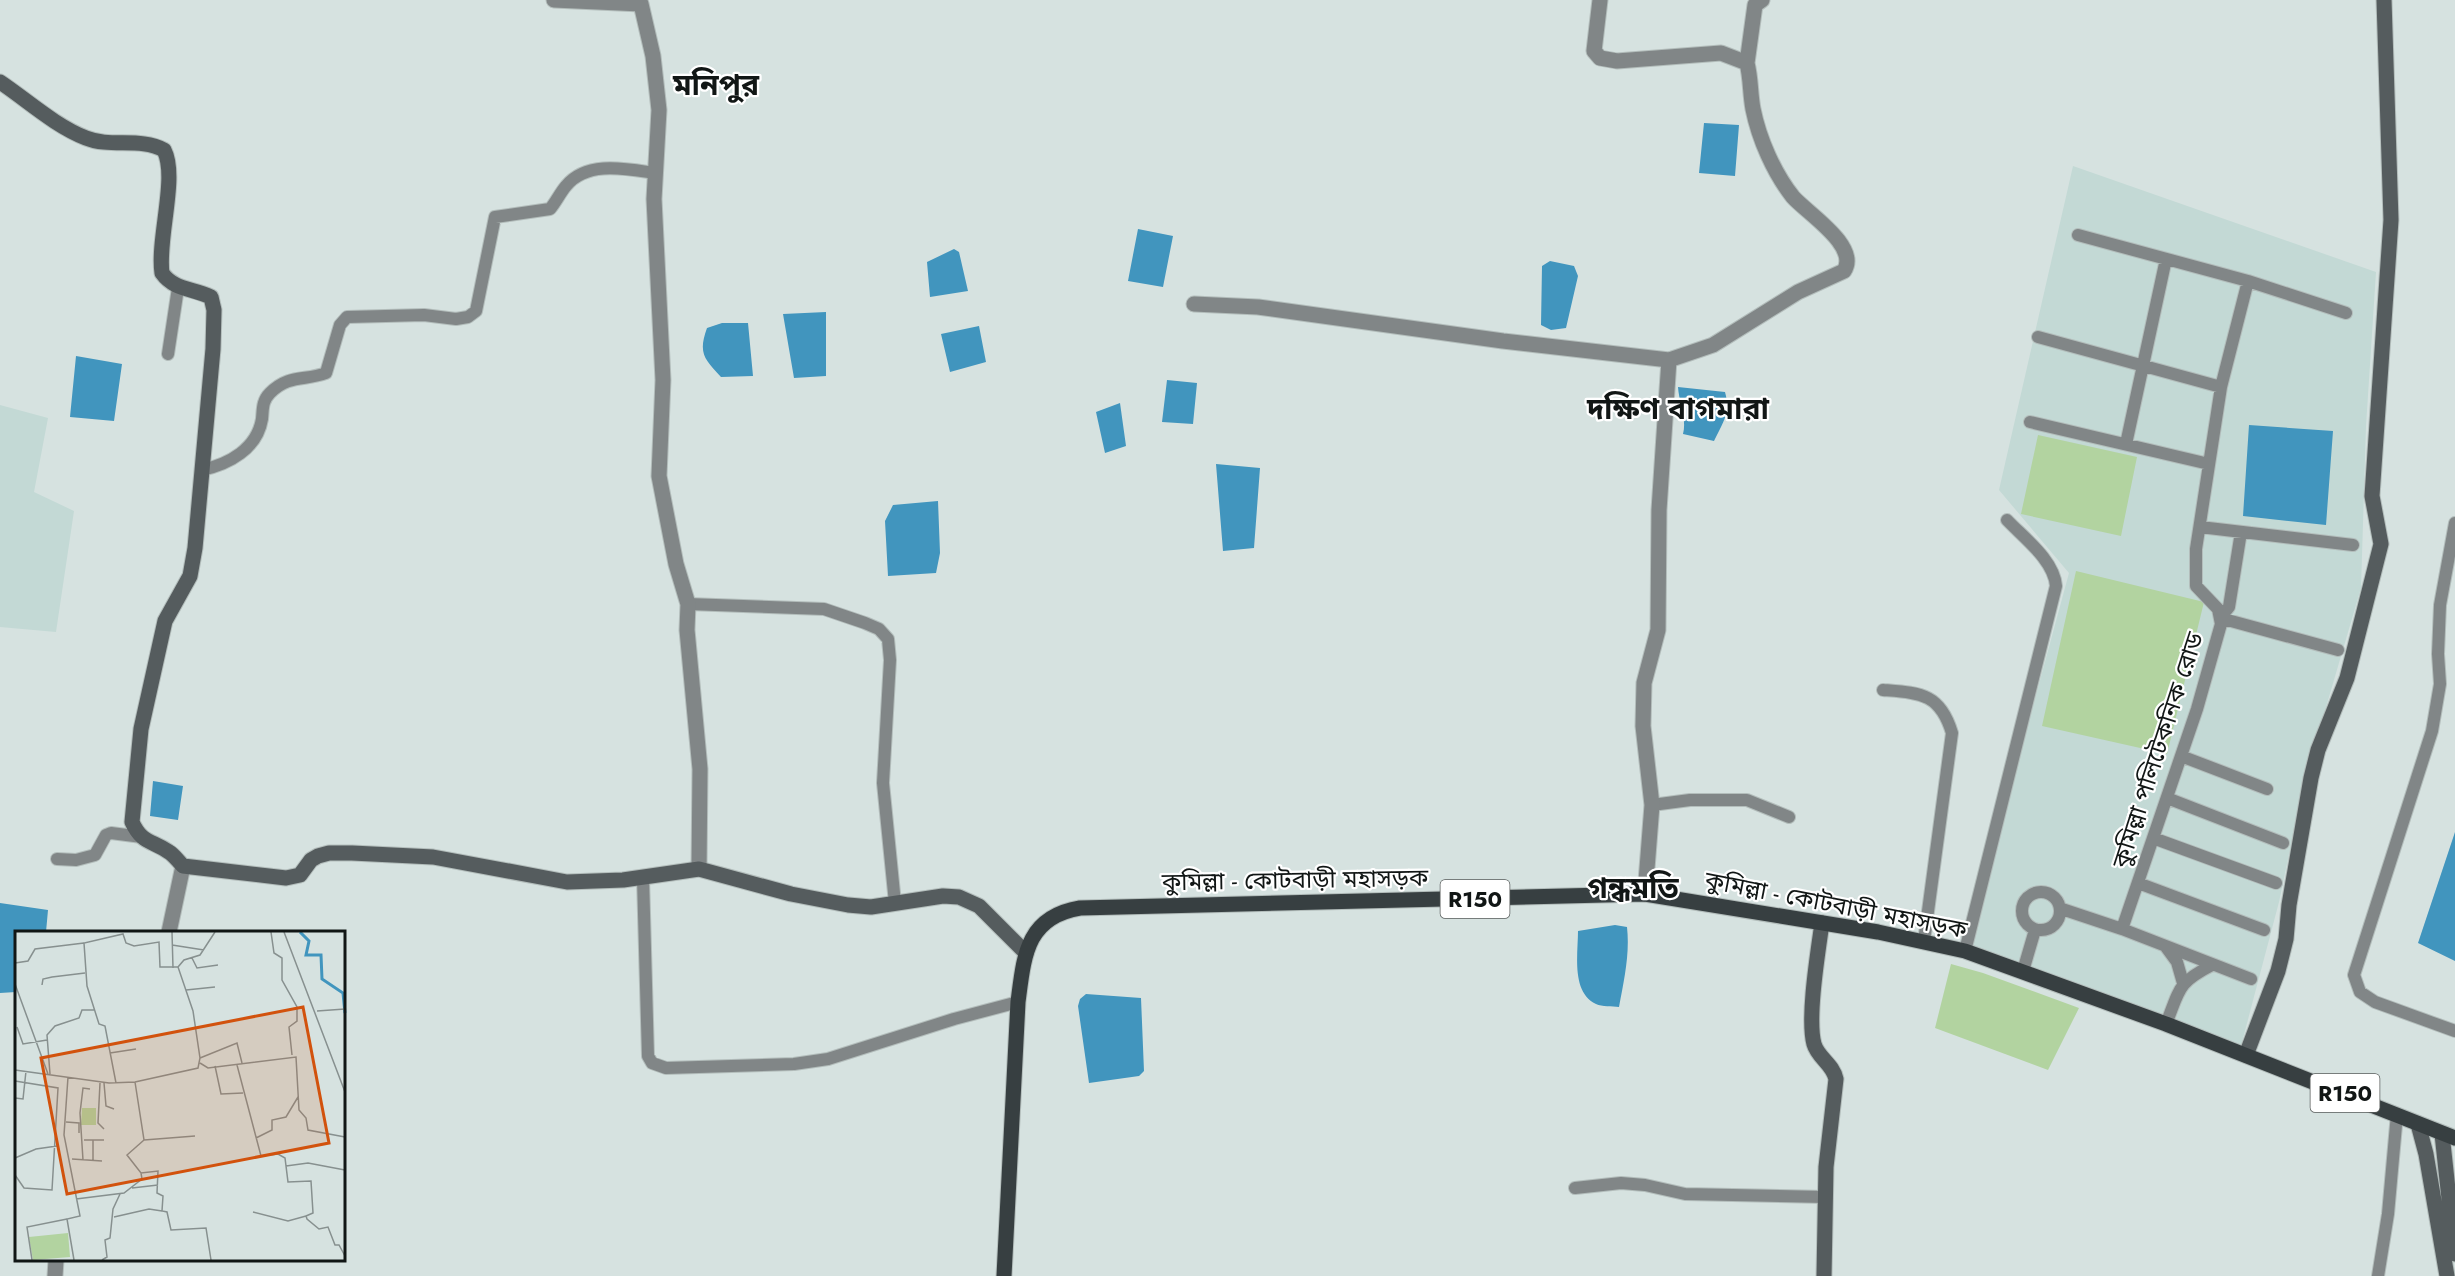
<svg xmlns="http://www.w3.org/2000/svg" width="2455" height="1276" font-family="Jost,'Noto Sans Bengali',sans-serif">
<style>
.built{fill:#c3d9d5}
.green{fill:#b2d3a0}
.water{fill:#4195be}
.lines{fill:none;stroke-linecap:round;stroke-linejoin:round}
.minor-casing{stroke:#b3bdbb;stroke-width:14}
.tertiary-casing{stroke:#b3bdbb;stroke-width:17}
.secondary-casing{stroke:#b3bdbb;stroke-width:17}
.primary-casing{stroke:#b3bdbb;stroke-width:17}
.minor{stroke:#818687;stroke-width:12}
.tertiary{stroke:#818687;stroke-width:15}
.secondary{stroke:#555c5e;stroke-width:15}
.primary{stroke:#373f41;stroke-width:15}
.labels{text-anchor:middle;stroke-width:4.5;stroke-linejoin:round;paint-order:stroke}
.shield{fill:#fff;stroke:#585c5b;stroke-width:1.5}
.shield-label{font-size:22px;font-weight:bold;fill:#111615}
.street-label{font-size:24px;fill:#111615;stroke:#fff}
.district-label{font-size:30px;font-weight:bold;fill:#111615;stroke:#fff}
.inset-river{fill:none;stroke:#4195be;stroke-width:3}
.inset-road{fill:none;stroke:#87908f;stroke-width:1.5}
.view{fill:#d2520d;fill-opacity:0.15;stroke:#d2520d;stroke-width:3}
.inset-edge{fill:none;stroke:#111615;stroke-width:3}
</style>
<rect width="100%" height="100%" fill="#d6e2e0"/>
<path class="built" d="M2073,166l303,106 -10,154 -5,162 -57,194 -25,120 -38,144 -273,-100 101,-373 -70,-83z
M0,405l48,13 -14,74 40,19 -18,121 -56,-5z"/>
<path class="green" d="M2038,435l99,22 -16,79 -100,-22z
M2076,571l128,31 -37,152 -125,-28z
M1951,964l32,9 96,35 -31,62 -113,-42z"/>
<path class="water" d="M1704,123l35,2 -4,51 -36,-3z
M1138,229l35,7 -10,51 -35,-6z
M954,249l5,3 9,39 -38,6 -3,-35z
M1550,261l24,5 4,10 -12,52 -15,2 -10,-5 1,-59z
M826,312v64l-32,2 -11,-64z
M722,323h26l5,53 -32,1c-17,-18 -23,-24 -14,-49z
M979,326l7,36 -36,10 -9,-38z
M76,356l46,8 -8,57 -44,-4z
M1167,380l30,3 -4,41 -31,-2z
M1678,387l47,5c6,21 -2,30 -11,49l-31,-7c4,-15 -4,-31 -5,-47z
M1120,403l6,43 -21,7 -9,-41z
M2249,425l84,6 -7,94 -83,-9z
M1216,464l44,4 -6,80 -31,3z
M938,501l2,52 -4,20 -48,3 -3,-55 8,-16z
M153,781l30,5 -5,34 -28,-4z
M2455,832v129l-37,-18z
M0,903l48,7 -2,22h-30v60l-16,1z
M1615,925l12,2c3,27 -3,53 -8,80 -7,-1 -17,0 -23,-3 -25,-12 -18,-50 -18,-73z
M1086,994l55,4 3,73 -5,5 -50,7 -11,-77 2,-7z"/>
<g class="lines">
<defs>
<path id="minor" d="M2078,235l170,46 98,32
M2038,337l183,50
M168,354l10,-66
M2030,422l179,42
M2126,444l40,-185
M202,470c27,-6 55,-21 60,-51 1,-10 0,-18 8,-26 19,-19 35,-12 56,-20l14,-48 7,-8 77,-2 32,4 12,-2 8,-6 19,-94 55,-8c6,-7 10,-16 16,-23 21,-26 61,-17 89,-13
M2455,523l-15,82 -2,49 2,30 -8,47 -78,244 6,17 15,10 80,29
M2200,527l153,18
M2241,532l-12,75 -9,11 118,32
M688,604l136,5 41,14 14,6 9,10 2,21 -7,123 12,120
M1883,690c37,3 57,3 69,43l-28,208
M2181,756l86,33
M2167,798l116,45
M1652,805l38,-5h57l42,17
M2153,838l123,45
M57,859l19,1 19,-5 11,-20 5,-2 31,4
M643,878l5,178 4,7 14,5 128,-4 34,-5 126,-40 64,-17
M2138,883l126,47
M2022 911a19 19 0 1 1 38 0a19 19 0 1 1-38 0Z
M2062,909l60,20 75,-220 24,-85 -3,-15 -22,-23v-37l25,-162 27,-106
M2122,929l129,50
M2166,947l11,15 6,21
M1965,951l91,-365c-2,-26 -32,-48 -49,-66
M2023,971l12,-41
M2166,1024c14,-35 11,-41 46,-59
M1575,1188l46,-5 24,2 40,9 140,3
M2378,1276l10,-62 9,-100"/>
<path id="tertiary" d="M554,0l87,4 12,52 6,54 -5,89 9,181 -4,96 17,88 12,40 -1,26 13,139 -1,100
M1600,0l-6,51 6,7 17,3 104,-8 26,10c4,16 3,30 6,46 6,30 21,64 40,88 14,16 67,49 51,74l-46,21 -85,53 -44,15 -10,150 -1,120 -14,53 -1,43 9,79 -7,89
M1747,63l8,-58 7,-5
M1194,304l64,3 245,34 166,19
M169,932l14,-66
M55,1276l1,-16"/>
<path id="secondary" d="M0,82c27,18 55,44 86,56 25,10 54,-1 78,12 14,27 -7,89 -2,123 12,17 30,15 49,24l3,13 -1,39 -18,199 -5,28 -25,45 -24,108 -9,93c10,22 20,18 37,30 5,3 9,9 14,14l103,12 14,-3 11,-15 7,-4 11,-3h23l81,4 134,25 56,-2 76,-11 92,25 57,11 23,2 72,-11 16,1 20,9 47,47
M1822,923c-4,29 -15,95 -8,121 4,14 19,20 22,35l-10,88 -2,109
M2246,1055l32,-84 8,-32 3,-34 22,-127 7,-28 29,-72 34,-134 -9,-48 19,-276 -7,-220
M2418,1124l8,30 21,122
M2442,1134l13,120"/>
<path id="primary" d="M1004,1276l14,-274c6,-46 8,-85 62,-94l565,-14 233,38 87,19 201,73 289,114"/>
</defs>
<use href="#minor" class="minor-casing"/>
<use href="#tertiary" class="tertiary-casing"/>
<use href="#secondary" class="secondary-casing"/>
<use href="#primary" class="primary-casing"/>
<use href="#minor" class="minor"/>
<use href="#tertiary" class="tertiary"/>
<use href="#secondary" class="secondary"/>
<use href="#primary" class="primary"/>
</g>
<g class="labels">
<g class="shield">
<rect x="1440.5" y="880" width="69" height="38" rx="4.5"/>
<rect x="2310.5" y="1074" width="69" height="38" rx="4.5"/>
</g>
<g class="shield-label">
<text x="1475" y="907">R150</text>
<text x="2345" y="1101">R150</text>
</g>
<g class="street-label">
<text transform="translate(2158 750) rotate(-72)" y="8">কুমিল্লা পলিটেকনিক রোড</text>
<text transform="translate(1295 880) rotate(-1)" y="8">কুমিল্লা - কোটবাড়ী মহাসড়ক</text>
<text transform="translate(1836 905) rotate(11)" y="8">কুমিল্লা - কোটবাড়ী মহাসড়ক</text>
</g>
<g class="district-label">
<text x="716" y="95">মনিপুর</text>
<text x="1678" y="419">দক্ষিণ বাগমারা</text>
<text x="1633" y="898">গন্ধমতি</text>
</g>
</g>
<g transform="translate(15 931)">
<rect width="330" height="330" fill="#d6e2e0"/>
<path d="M67,177h14v17h-15zM53,302l2,24 -37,3 -4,-23z" fill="#b2d3a0"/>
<path class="inset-river" d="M285,1l9,9 -3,14h15l1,24 21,14 2,20"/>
<path class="inset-road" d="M157,1l1,36M256,1l3,21 8,5v22l15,27v14l-8,6 3,28M269,1l61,160M157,14l32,5M177,27l5,10 21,-3M0,32l13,-2 7,-12 49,-6M0,53l33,90M27,54l1,-6 9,-2 33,-4M171,59l29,-3M302,80l28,-2M2,96l6,17 24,-4M95,122l26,-4M185,127l37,-15 5,20M185,132l8,5 88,-11 3,53 7,8 2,12 37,7M222,134l24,91 17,-2 7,4 3,24 23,-1 2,32 -7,3 1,3 12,10 9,-2 7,18h4l6,11M200,135l6,28 22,-1M0,139l94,13 26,-1 63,-14 2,-10 -7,-47 -15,-44 6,-7 16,-5 15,-23M35,143l-3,-39 8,-9 24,-8 3,-8h12M53,146l-4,58 16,81 -13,3 7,41M0,150l43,7 -6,102 -28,-2 -9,-13M120,151l9,58 -17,15 14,18 17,-2 -1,22 6,3 -1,15 5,1 4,18 35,-2 5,32M85,152l-2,40 6,6M89,152l2,23 8,3M101,152l-11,-57 -6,-2 -12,-38 -3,-43 39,-9 3,9 8,3 25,-4 1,25h18M0,167l8,1 3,-28M51,191l13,1v10M241,207l16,-8v-10l14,-3 12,-20M69,209h20M129,209l51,-4M0,227l21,-9 21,-3M57,228l30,2M68,229l-3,-47 3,-25 7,1M78,230v-21M271,235l22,-3 37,7M117,257l26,-3M61,268l48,-6 18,-14 -1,-6M238,281l35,9 18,-5M99,286l35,-8 13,2M17,329l-5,-33 40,-8M87,329l5,-3 -2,-17 5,-2 3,-29 7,-15"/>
<path class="view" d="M288,76l26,136 -262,51 -26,-136z"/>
<rect width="330" height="330" class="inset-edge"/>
</g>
</svg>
